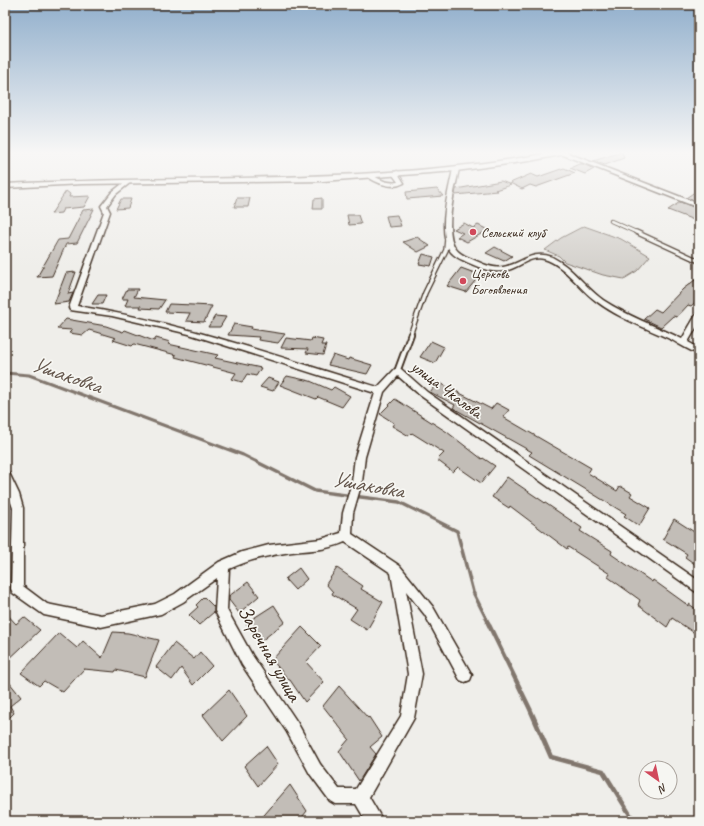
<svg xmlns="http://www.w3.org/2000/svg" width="704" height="826" font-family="Caveat,sans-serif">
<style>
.green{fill:#d4d1cc;stroke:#887e75}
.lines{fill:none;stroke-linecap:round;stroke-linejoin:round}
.stream-far2{stroke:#81766d;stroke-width:3}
.stream-far1{stroke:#81766d;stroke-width:3.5}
.stream{stroke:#81766d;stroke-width:4.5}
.building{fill:#c2bdb7;stroke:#3b2a1e}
.lane-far2-casing{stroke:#3b2a1e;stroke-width:4.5}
.lane-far1-casing{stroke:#3b2a1e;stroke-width:6}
.lane-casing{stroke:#3b2a1e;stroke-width:8}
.street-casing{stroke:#3b2a1e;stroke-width:3}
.secondary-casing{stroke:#3b2a1e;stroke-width:3}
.lane-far2{stroke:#f6f6f2;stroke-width:2.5}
.lane-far1{stroke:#f6f6f2;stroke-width:3.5}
.lane{stroke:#f6f6f2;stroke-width:4.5}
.street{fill:#f6f6f2;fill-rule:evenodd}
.secondary{fill:#f6f6f2;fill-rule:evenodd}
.poi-dot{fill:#d1495b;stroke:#f6f6f2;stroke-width:1.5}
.labels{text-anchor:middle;stroke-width:3.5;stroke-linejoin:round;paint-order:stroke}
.far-poi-label{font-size:14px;fill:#3b2a1e;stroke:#f6f6f2;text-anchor:start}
.street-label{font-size:17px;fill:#3b2a1e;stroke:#f6f6f2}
.near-street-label{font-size:20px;fill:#3b2a1e;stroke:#f6f6f2}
.near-water-label{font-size:22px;font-style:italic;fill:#64564c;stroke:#f6f6f2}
</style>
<rect width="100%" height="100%" fill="#efeeea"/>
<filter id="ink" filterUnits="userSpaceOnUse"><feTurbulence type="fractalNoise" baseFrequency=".025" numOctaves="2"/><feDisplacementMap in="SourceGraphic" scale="8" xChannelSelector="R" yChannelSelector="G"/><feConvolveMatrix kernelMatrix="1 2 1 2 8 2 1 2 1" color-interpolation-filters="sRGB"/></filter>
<g filter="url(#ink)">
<path class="green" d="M584,226l37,13 29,17 -13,15 -13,8 -21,-4 -38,-13 -6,-6 -14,-6 16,-12z"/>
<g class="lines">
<path class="stream-far2" d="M5,373l24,2 214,80 16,8"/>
<path class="stream-far1" d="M257,462l58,29 84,11 58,29 16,61 16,32"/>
<path class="stream" d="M488,623l42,86 21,48 52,14 31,50"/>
</g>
<path class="building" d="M622,152l2,6 -19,7 -12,-4z
M579,164h4l11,5 -9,5 -15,-6z
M564,168l11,5 -39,14 -6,-2 -8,4 -12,-6 21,-9 7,3z
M501,181l10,4 -16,5 2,1 -42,4 1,-6z
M437,189l6,7 -36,3 -1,-7z
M699,189v13l-13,-4z
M66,191l4,3 -1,3 21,-1 -6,11 -21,2 -2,4 -10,1z
M237,198h13l-2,9h-14z
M322,198v11h-9l1,-10z
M121,199h10l-3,9 -12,1z
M680,202l19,7v13l-31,-12z
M94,209l-17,34 -11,1 -14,32 -15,1 21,-37 10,-1 15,-29z
M347,215h11l3,9 -12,1z
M397,215l4,11 -12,1 -3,-11z
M464,223l9,5 5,-3 10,5 -21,12 -10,-5 6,-4 -9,-4z
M417,237l13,9 -12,6 -15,-10z
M495,247l17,9 -8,5 -18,-8z
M423,254l11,3 -3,9 -12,-2z
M461,268l19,7 -14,17 -19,-6z
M76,272l-8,22 5,-1 -4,9 -15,2 12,-31z
M699,277v22l-8,7 -3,-1 -11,12 -4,-1 -12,11 -17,-8 11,-10 6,3 22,-23z
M127,289h11l-4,8 31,3 -6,9 -19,-1 1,-2h-16l3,-7h-6z
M98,295h8l-4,9h-10z
M169,304l24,1 19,1 -8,16 -18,-1 4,-8 -25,-1z
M215,316l11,1 -6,10h-12z
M66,319l40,7 17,6 2,-2 29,11 2,-3 14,4 -2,2 50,11 -3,3 46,10 -5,8 -9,-2 -5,8 -10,-3 4,-6 -61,-16 1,-2 -42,-11 -2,2 -19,-6 3,-2 -27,-8 -6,5 -14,-2 3,-3 -15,-1z
M234,324l18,3 -1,2 34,5 -7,9 -20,-3 1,-3 -31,-2z
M286,338l25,3 1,-3 11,2 -2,5h5l-3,10 -17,-2 2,-4 -27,-1z
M431,341l13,6 -9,16 -15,-6z
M333,355l15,5 1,-2 23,7 -5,9 -39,-9z
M287,376l23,5 21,9 3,-3 16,9 -8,11 -24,-10 -2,2 -36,-14z
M268,378l11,4 -6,9 -13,-4z
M438,382l53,27 5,-6 13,7 -6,7 88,51 -3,5 29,18 3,-5 12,7 -2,3 20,12 -11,18 -15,-10 2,-2 -97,-59 3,-3 -79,-44 2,-3 -25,-13z
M395,399l52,33 35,27 1,-1 12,8 -14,17 -23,-16 -5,5 -16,-12 7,-7 -32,-20 -3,3 -17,-10 2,-3 -14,-9z
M507,477l75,51 -2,3 32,20 -1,3 41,28 1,-2 36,26v-2l10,7v25l-27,-18 -5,9 -29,-22 2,-5 -32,-23 2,-3 -42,-27 -1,2 -57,-43 -1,2 -17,-11z
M674,519l25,16v32l-14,-10 2,-3 -24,-15z
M299,568l8,11 -12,11 -10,-11z
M337,568l26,18 -2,3 22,13 -16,28 -17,-11 7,-10 -25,-15 1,-2 -7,-8z
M248,582l11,14 -20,17 -10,-13v-4z
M204,597l10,10v5l-15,13 -10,-10 9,-8 -2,-2z
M274,605l11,17 -25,20 -14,-19z
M5,612l11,12 8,-7 16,13 -35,33z
M302,627l19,19 -15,16 18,20 -19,20 -15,-22h-1l-17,-20z
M113,632l15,1 31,7 -14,37 -29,-7 -1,2 -31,-3 -21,23 -19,-11 -5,5 -18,-13 38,-40 18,15 6,-7 19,17z
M174,643l20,16 6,-7 12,14 -19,19 -12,-17 -9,12 -16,-13z
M5,677l16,20 -11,9 4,7 -9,9z
M339,686l29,32 1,-1 13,20 -12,10 6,7 -17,27 -20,-30 10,-12 -26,-33z
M229,690l18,26 -24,25 -20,-26z
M266,746l12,18 -20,22 -14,-20z
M290,785l17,26 -8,10h-40z"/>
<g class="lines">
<defs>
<path id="lane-far2" d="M611,221l27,12"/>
<path id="lane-far1" d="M636,232l63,29
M410,335l15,-42 21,-43 1,-11"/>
<path id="lane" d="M398,371l-1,1 14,-38"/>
<path id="street" d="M561,152h4l134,52v4l-138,-54z
M456,167l3,2c-4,20 -16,63 -3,80 4,6 12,8 18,11 9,4 19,9 29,7 18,-3 29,-18 49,-10 20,10 33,30 51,43 24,16 53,26 79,39l14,-24h3v8l-11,19 11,6v6c-9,-3 -18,-9 -27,-14 -26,-12 -54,-22 -76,-39 -17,-12 -31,-36 -52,-42 -14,-4 -26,10 -40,12 -12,2 -24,-3 -35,-8 -6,-3 -13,-5 -18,-11 -15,-18 -2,-62 2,-83z
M397,171l3,2 -1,2 5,8c-12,7 -28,0 -39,-8l5,-1c9,5 17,10 28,8l-5,-7z
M126,181l5,1 -15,12 -9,12 3,6 -33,94c104,16 201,51 301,81l17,-18h6l26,23 272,189v13l-278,-198 -23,-20 -14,16 -19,65 -3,25 -9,31 -1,21 48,32 33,41 39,68 -2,5 -5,2 -5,-2 -35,-65 -19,-24 16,83 -8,44 -45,79 14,24h-17l-10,-17h-21l-5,-3 -20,-27 -23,-42 -45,-67 -27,-54 2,-33 -34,24 -22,12 -60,13 -57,-12 -31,-22 -2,-4 2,-81 -8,-22v-14l4,1 10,21 4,14v78l24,18 54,11 54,-11 20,-10 44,-32 23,-10 27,-7 52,-6 20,-6 2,-20 9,-31 3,-25 20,-64 -186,-59 -77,-18 -42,-6 -1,-2 35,-96 -3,-6 11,-14zM345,542l46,31 17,101 -7,42 -45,73h-17l-19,-25 -23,-42 -45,-67 -25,-45 2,-41c17,-8 36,-13 56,-16 20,-3 41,-2 60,-11z"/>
<path id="secondary" d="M555,152h15l-4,2 -37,7 -73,10 -133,10 -241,3 -77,4v-4c183,-10 369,2 550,-32z"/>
</defs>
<use href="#lane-far2" class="lane-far2-casing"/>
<use href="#lane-far1" class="lane-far1-casing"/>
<use href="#lane" class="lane-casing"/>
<use href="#street" class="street-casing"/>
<use href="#secondary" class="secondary-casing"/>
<use href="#lane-far2" class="lane-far2"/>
<use href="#lane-far1" class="lane-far1"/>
<use href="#lane" class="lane"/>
<use href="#street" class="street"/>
<use href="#secondary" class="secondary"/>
</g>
</g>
<linearGradient id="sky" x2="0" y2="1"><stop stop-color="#91afcc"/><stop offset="0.57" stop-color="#f8f7f6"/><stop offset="1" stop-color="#f8f7f6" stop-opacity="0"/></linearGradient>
<rect width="704" height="268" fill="url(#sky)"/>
<g class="poi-dot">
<circle cx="473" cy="232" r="4"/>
<circle cx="463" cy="281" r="4"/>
</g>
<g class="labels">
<g class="far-poi-label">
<text x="481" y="237">Сельский клуб</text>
<text x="471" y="278">Церковь<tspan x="471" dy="16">Богоявления</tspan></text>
</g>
<g class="street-label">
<text transform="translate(447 389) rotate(37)" y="6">улица Чкалова</text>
</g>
<g class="near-street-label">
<text transform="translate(270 653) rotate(60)" y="7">Заречная улица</text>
</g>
<g class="near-water-label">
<text transform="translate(67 374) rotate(19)" y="8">Ушаковка</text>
<text transform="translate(368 484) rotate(10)" y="8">Ушаковка</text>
</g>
</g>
<rect width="704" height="826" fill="none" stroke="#f6f6f2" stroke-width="20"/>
<rect x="10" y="10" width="684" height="806" fill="none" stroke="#3b2a1e" stroke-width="1.5" filter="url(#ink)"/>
<g transform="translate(658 780) rotate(147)"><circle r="19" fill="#f6f6f2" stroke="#aba49d"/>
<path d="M0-3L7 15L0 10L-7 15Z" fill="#d1495b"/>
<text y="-6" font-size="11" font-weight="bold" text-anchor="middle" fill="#3b2a1e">N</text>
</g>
</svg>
